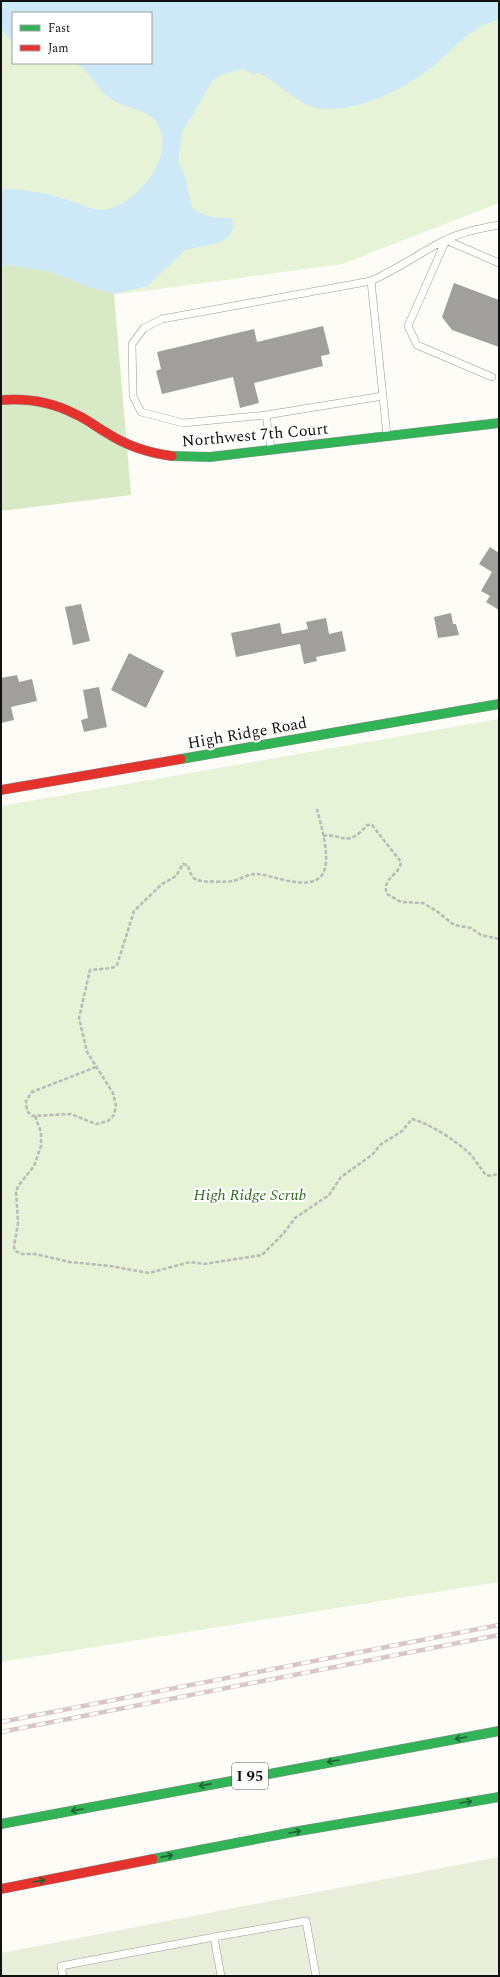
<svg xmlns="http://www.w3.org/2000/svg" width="500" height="1977" font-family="Spectral,serif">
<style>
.green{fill:#e7f3d7;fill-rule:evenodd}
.forest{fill:#d8eac5}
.cemetery{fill:#e9eedb}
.water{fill:#cde8f7}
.building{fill:#a19f9c}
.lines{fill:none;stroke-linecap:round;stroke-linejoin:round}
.lane-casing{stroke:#979795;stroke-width:8}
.fast-casing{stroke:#8e8d8b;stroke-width:10}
.jam-casing{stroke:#8e8d8b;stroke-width:10}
.path{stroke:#b9b9b8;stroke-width:2.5;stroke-dasharray:4 2;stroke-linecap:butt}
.lane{stroke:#fffffe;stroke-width:7}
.fast{stroke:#30b455;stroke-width:9}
.jam{stroke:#e5322d;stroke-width:9}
.rail-casing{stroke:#d9c6c7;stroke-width:4.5}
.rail{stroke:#fff;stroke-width:3;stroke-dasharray:9;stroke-linecap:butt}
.oneway{stroke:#206233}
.labels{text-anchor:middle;stroke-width:4;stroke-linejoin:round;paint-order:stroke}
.shield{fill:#fff;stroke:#585858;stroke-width:1}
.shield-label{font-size:15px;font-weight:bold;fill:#111}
.street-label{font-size:16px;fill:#111;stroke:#fff}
.park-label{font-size:16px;font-style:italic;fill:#2f6b1f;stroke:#fff}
</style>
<rect width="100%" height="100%" fill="#fdfcf7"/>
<path class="green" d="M1,1h498v202l-157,61 -190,26 -38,4 -106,-29 -7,2zM13,13h138v50h-138z
M499,719v863l-498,80v-856z"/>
<path class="forest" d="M8,265l40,6 41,16 25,7 17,201 -130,16v-244z"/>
<path class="cemetery" d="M499,1857v119h-498v-23z"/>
<path class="water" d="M1,1h498v19c-25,5 -41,24 -59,40 -29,27 -85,55 -124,48 -14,-2 -42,-27 -56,-35l-7,1 -10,-5 -20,5 -10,6 -31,52 -4,29 6,12 8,35c12,9 23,10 39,10l3,9 -7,11 -9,5 -33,7 -38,36 -33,8 -25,-7 -41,-16 -40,-6 -7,2v-78c21,0 42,3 63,10 12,3 25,11 38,11 34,-3 76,-56 55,-87 -10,-14 -29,-14 -43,-22 -16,-9 -22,-28 -38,-38h75v-50h-138v30l-12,-14z"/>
<path class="building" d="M454,283l45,17v47l-47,-17 -10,-13z
M323,326l7,28 -9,2 2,10 -69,17 5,20 -19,5 -7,-31 -71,17 -6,-23 5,-2 -4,-17 97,-23 3,13z
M490,547l9,6v57l-13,-8 4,-6 -9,-5 11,-19 -13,-8z
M81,604l9,37 -17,4 -8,-38z
M451,613l2,11h3l3,11 -21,3 -4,-21z
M326,618l3,16 13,-3 4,20 -30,6 1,4 -13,3 -4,-20 -64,13 -5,-24 49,-10 2,11 26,-5 -2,-7z
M129,653l35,18 -18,37 -35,-18z
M17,675l2,7 13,-3 5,22 -26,6 3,13 -13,3v-45z
M99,687l8,40 -23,5 -3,-12 7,-2 -5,-28z"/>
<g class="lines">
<defs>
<path id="lane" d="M371,281l16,155
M492,377l-75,-32 -9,-19 38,-86 53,23
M383,396l-117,19 -83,8 -42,-11 -8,-16 -1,-52 12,-16 18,-9 209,-38c26,-12 49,-28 74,-41 17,-8 36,-12 54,-15
M266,415l5,34
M214,1937l92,-16 10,55
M63,1976l-2,-10 153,-29 7,39"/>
<path id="fast" d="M172,456l38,1 289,-34
M181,759l318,-55
M1,1824l498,-93
M153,1859l140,-27 206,-35"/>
<path id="jam" d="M1,400c26,-2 51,2 74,14 12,5 21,13 32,19 20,13 42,20 65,23
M1,790l180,-31
M1,1889l152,-30"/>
</defs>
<use href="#lane" class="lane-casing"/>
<use href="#fast" class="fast-casing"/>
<use href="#jam" class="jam-casing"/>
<path class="path" d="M323,836c20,-3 24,13 44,-11h5l29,37c-1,13 -20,16 -14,32l14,8 22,1 15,9 16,13 17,3 10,7 18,4
M96,1067l-64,25 -6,9 1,10 5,5 39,-2 25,10 12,-3 6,-6 2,-9 -3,-13 -26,-41 -8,-34 11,-48 22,-2 5,-3 17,-54 28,-27 14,-8 7,-12 4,1c3,5 4,13 10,15 4,2 31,2 36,1 8,-2 15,-7 24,-7 16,1 52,18 65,1 10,-14 -1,-50 -5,-66
M35,1116l6,16v14l-7,20 -15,19 -3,6 2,32 -4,24 1,4 7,3h13l35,8 40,4 39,7 41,-11 14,2 58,-9 21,-21 12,-16 34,-23 12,-18 31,-22 8,-10 22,-14 10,-12c17,4 44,22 57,34 6,6 11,15 17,22l6,1 7,-3"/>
<use href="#lane" class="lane"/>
<use href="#fast" class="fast"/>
<use href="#jam" class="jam"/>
<defs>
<path id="rail" d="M1,1722l498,-97
M1,1732l498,-97"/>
</defs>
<use href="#rail" class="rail-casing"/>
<use href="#rail" class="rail"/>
</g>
<defs><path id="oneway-shaft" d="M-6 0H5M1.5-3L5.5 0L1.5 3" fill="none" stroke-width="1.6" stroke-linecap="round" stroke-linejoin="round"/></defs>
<g class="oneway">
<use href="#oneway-shaft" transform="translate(461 1738) rotate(170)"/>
<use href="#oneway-shaft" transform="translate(333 1761) rotate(170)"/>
<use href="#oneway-shaft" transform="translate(205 1785) rotate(169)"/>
<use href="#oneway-shaft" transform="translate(466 1802) rotate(-9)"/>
<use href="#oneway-shaft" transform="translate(77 1810) rotate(169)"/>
<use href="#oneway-shaft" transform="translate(295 1832) rotate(-10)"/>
<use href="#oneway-shaft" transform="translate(167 1856) rotate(-11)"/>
<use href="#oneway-shaft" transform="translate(39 1881) rotate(-11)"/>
</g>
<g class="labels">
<rect class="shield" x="232" y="1763" width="36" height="26" rx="3"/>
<g class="shield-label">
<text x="250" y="1781">I 95</text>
</g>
<g class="street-label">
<text transform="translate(255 434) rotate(-5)" y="6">Northwest 7th Court</text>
<text transform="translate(247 732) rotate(-10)" y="6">High Ridge Road</text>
</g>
<g class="park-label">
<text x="250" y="1200">High Ridge Scrub</text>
</g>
</g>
<rect width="500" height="1977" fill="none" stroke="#111111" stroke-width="4"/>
<rect x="12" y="12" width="140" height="52" fill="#ffffff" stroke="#a0a0a0"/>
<rect x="20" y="25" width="20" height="6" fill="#30b455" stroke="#a0a0a0"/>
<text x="48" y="32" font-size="12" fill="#111111">Fast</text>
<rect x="20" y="45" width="20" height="6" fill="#e5322d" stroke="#a0a0a0"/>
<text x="48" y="52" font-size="12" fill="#111111">Jam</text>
</svg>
